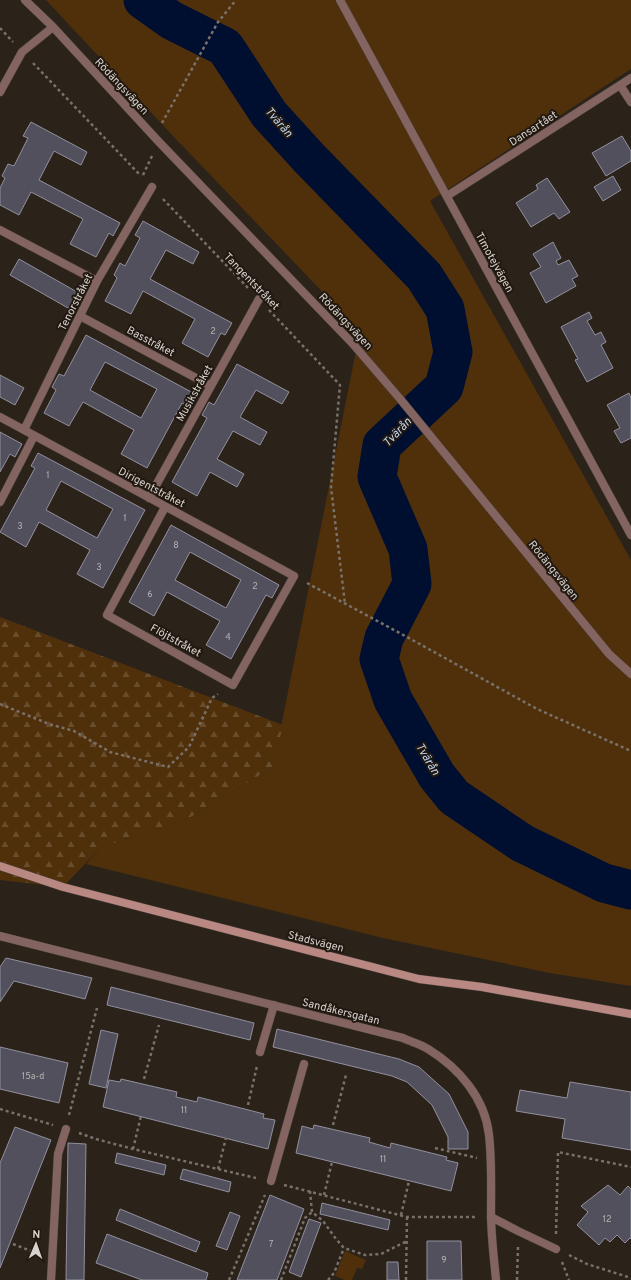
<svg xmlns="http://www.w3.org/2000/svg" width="631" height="1280" font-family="Overpass,sans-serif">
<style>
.green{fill:#50300b}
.forest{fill:url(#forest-firs)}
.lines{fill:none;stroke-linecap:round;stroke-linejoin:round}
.river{stroke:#000f30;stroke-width:39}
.building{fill:#51505c;stroke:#92909e;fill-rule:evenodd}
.service-casing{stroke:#473e37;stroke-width:9}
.minor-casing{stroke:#473e37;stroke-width:9}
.secondary-casing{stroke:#473e37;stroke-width:9}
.path{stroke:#79716a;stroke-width:2.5;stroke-dasharray:3 3;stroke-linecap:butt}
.service{stroke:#836460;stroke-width:8}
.minor{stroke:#836460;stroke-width:8}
.secondary{stroke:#b98882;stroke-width:8}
.labels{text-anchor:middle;stroke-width:4;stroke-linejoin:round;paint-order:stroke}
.number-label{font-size:9px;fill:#b6b2b1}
.street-label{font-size:11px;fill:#d8d2cd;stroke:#211911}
.water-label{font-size:12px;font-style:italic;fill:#c0d6f3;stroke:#211911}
</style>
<defs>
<pattern id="forest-firs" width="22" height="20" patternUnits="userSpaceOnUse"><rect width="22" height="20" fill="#50300b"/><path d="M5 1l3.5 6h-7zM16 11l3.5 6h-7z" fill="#684d2d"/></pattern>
</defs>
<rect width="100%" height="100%" fill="#2b221a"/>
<path class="green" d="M46,0h585v69l-201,132 201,359v426l-81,-13 -167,-35 -297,-74 14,-16 89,-30 84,-51 87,-436 -187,-195z
M345,1251l21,9 -4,9 -5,-1 -5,12h-7l-10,-4z"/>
<path class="forest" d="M0,617l283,108 -10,42 -84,51 -89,30 -37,39 -63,-7z"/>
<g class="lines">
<path class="river" d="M143,0l28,20 54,27 44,67 40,44 115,118 21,33 8,43 -9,35 -62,58 -5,32 31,72 4,35 -28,54 -5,21 14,41 44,76 17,21 68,46 82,40 27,7"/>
</g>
<path class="building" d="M31,122l56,30 -6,13 -27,-14 -15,29 81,43 -7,13 -4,-3 -13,24 -26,-13 13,-25 -52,-27 -12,23 -19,-10v-17l5,-10 -3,-2 6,-12 6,2 14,-28 -5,-2z
M622,136l9,15v10l-25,15 -14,-23z
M613,176l8,14 -18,11 -9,-14z
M547,178l23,34 -11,7 -5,-6 -23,14 -15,-24 22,-14 -2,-4z
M143,221l56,31 -6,12 -27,-14 -16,29 82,44 -7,12 -4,-2 -13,24 -26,-14 13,-24 -52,-28 -12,23 -26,-13 12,-23 -3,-3 6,-12 5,3 15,-28 -5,-3z
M553,242l8,16 -5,3 2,4 11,-5 9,16 -6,3 4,7 -30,17 -16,-30 11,-6 -8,-13z
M19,259l58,33 -9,16 -58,-33z
M589,312l3,6 -5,3 8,14 6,-3 5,10 -5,3 12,23 -26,14 -12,-22 3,-1 -17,-32z
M86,335l109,59 -7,12 -6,-3 -35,65 -26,-14 13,-24 -51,-28 -14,24 -25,-13 12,-23 -4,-3 7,-13 5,2zM105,362l52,27 -16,29 -51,-28z
M237,364l52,28 -7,12 -26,-14 -16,27 27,15 -7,13 -27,-14 -16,28 27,15 -7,13 -27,-15 -13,24 -25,-14 35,-64 -5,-3 7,-13 5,3z
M0,375l24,13 -9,17 -15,-8z
M629,393l2,5v40l-10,5 -7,-12 6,-3 -13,-23z
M0,432l22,12 -7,13 -5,-3 -10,18z
M38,453l107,57 -42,78 -26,-14 13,-24 -51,-28 -13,25 -26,-15 35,-64 -4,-2zM61,481l52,28 -16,29 -51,-28z
M171,525l108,60 -7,13 -6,-3 -35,64 -25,-14 14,-24 -53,-29 -13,24 -25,-14zM190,552l51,28 -15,28 -51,-28z
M6,958l86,20 -7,21 -71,-18 -14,21v-35z
M111,987l143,36 -4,17 -143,-35z
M277,1029l122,30 20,8 30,27 19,38v17h-20v-12l-16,-32 -25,-23 -15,-6 -119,-29z
M101,1030l17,4 -12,54 -17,-4z
M0,1047l68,16 -9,40 -59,-14z
M121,1079l56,13 -1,5 21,5 1,-5 66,17 -1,4 12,2 -7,29 -165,-42 6,-27 11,2z
M570,1082l61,10v58l-69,-12 3,-19 -49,-8 4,-21 47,8z
M314,1125l56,13 -1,4 21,6 1,-5 56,14 -1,3 12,3 -7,28 -155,-38 6,-27 11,3z
M15,1127l36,13 -51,128v-105z
M68,1143l18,1 -2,136h-18z
M117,1153l49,12 -2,10 -49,-12z
M183,1169l48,13 -2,10 -49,-13z
M608,1185l12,10 8,-9 3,3v50l-1,-1 -5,5 -8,-8 -7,7 -5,-4 -6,7 -22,-20 11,-13 -7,-6z
M270,1195l34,14 -27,71h-40z
M322,1203l68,17 -2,10 -68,-16z
M120,1209l80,33 -4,10 -80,-32z
M230,1212l10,4 -13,34 -11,-4z
M309,1219l12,4 -20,54 -12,-5z
M107,1234l101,39 -2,7h-64l-46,-17z
M427,1241h34l1,39h-35z
M387,1262h11l1,18h-12z"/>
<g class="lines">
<defs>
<path id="service" d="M0,230l97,51
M80,316l131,70
M0,417l294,159 -61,109 -126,-70 58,-108
M24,430l73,-149 55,-94
M149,498l110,-199
M0,502l34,-66
M260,1052l14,-47
M271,1181l33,-117
M491,1217l27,14 38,18
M51,1280l7,-126 8,-25"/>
<path id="minor" d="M25,0l28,27 106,115 194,202 48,56 208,254 22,20
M340,0l291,535
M620,85l11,17
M0,92l22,-40 31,-25
M447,196l184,-118
M0,936l403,102c8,4 18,6 25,11 31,19 57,49 61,86 3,26 2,52 2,78 0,23 3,45 5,67"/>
<path id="secondary" d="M0,866l63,21 356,92 63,8 149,27"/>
</defs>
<use href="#service" class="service-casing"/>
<use href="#minor" class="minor-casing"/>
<use href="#secondary" class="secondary-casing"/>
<path class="path" d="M0,28l13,14
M33,63l108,113
M162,123l56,-101 18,-22
M143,175l9,-19
M163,199l86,90
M269,310l71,75 -9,102 14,117
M307,583l100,54 130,72 94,42
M0,704l49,20 25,7 36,21 58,15 21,-20 23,-49 6,-4
M144,1079l15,-54
M248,1105l9,-39
M0,1109l53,16
M69,1115l28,-107
M333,1125l13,-50
M79,1133l17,6 37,10 123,29
M435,1148l42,10
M133,1149l8,-33
M218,1169l8,-31
M284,1185l123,32h70
M310,1191l2,21 11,9 13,18 8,9 21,7 16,-1 26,-13
M324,1195l8,-33
M401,1215l8,-34
M556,1234l2,-82 73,15
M13,1244l26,10
M569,1255l18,9 44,14
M562,1262l7,18
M229,1280l36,-85
M281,1280l24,-62 7,-6
M328,1280l6,-7 10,-25
M406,1280l1,-63
M517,1280l1,-33"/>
<use href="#service" class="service"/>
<use href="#minor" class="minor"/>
<use href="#secondary" class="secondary"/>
</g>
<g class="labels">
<g class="number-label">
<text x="213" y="334">2</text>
<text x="48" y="478">1</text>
<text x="125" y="521">1</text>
<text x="20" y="529">3</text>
<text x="176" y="548">8</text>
<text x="99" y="570">3</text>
<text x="255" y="589">2</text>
<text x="150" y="597">6</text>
<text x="228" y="640">4</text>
<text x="33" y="1079">15a-d</text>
<text x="184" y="1113">11</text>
<text x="383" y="1162">11</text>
<text x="607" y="1222">12</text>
<text x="271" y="1247">7</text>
<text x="444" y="1263">9</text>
</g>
<g class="street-label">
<text transform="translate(122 86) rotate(47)" y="4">Rödängsvägen</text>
<text transform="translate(533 128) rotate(-33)" y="4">Dansartået</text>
<text transform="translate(495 262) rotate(61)" y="4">Timotejvägen</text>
<text transform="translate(252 281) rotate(46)" y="4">Tangentstråket</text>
<text transform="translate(75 302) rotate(-63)" y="4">Tenorstråket</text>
<text transform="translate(346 321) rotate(47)" y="4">Rödängsvägen</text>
<text transform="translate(151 341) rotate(28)" y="4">Basstråket</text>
<text transform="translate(194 393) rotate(-61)" y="4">Musikstråket</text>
<text transform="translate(152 487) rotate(28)" y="4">Dirigentstråket</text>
<text transform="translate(554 570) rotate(51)" y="4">Rödängsvägen</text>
<text transform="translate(176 640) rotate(29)" y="4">Flöjtstråket</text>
<text transform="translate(316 941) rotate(14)" y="4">Stadsvägen</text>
<text transform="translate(341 1011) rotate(14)" y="4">Sandåkersgatan</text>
</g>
<g class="water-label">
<text transform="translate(279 122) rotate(49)" y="4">Tvärån</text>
<text transform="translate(397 432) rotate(-46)" y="4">Tvärån</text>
<text transform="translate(428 759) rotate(59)" y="4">Tvärån</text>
</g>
</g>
<g transform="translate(36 1244) rotate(2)" stroke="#211911" stroke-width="3" paint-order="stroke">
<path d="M0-3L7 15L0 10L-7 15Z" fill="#d8d2cd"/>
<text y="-6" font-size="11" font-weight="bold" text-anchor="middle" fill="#d8d2cd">N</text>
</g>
</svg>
